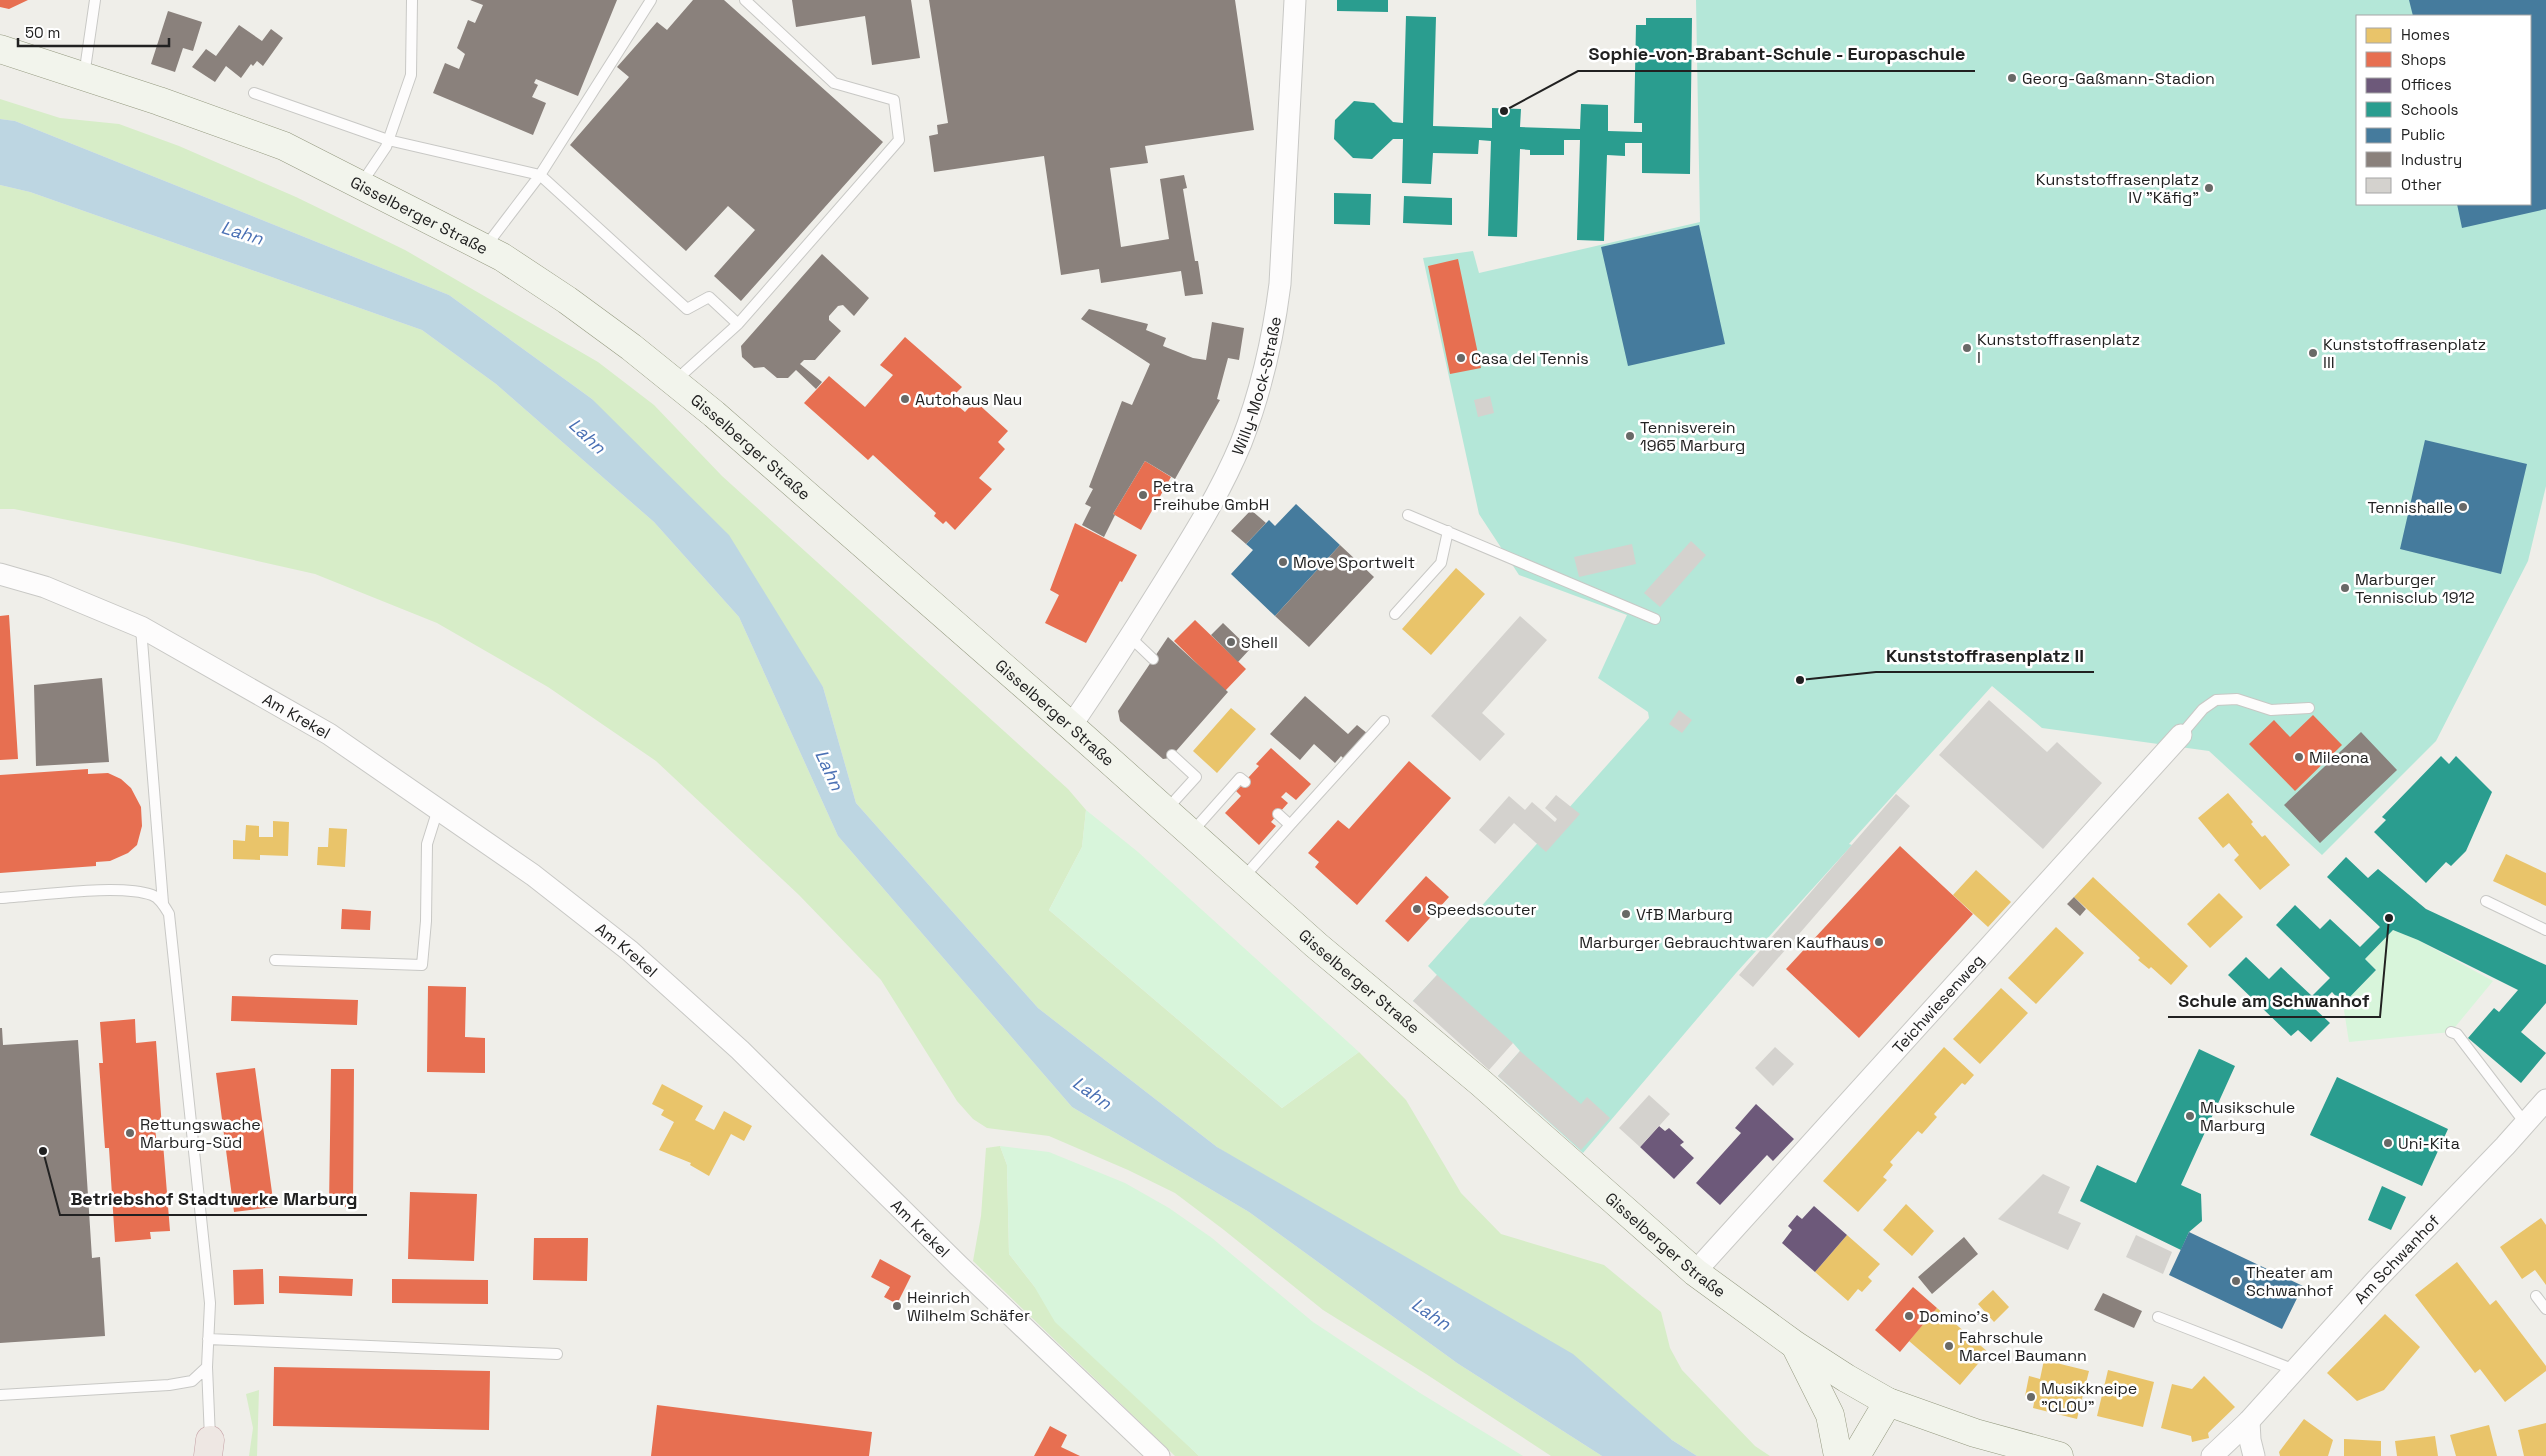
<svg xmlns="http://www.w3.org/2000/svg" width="2546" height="1456" font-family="'Space Grotesk',sans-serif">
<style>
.grass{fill:#d7edc8}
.park{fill:#d8f5db}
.pitch{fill:#b4e7d8;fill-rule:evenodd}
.water{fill:#bdd6e2}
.homes{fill:#e9c46a}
.shops{fill:#e76f51}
.offices{fill:#6d597a}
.schools{fill:#2a9d8f}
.public{fill:#457b9d}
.industry{fill:#8a817c}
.building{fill:#d4d2ce}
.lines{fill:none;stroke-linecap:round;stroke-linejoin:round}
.service-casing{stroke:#c8c8c5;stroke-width:12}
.minor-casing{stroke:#c8c8c5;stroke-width:23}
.secondary-casing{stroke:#959a80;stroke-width:29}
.trunk-casing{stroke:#c5a0a5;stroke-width:29}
.service{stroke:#fdfcfc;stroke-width:10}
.minor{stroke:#fdfcfc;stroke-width:21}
.secondary{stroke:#f2f4ec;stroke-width:28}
.trunk{stroke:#eee7e3;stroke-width:28}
.poi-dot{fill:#696967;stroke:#fff;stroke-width:2}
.labels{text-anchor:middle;stroke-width:5;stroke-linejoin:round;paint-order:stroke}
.poi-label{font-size:16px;fill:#212121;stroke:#fff;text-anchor:start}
.street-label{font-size:16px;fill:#212121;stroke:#fff}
.water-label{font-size:18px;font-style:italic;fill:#4a70b4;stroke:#fff}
.leader{fill:none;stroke:#212121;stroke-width:2}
.callout-dot{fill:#212121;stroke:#fff;stroke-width:2}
.callout-label{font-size:18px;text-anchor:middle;font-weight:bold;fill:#212121;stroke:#fff;stroke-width:5;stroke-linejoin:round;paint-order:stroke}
</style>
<rect width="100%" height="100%" fill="#efeee9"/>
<path class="grass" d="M0,99l60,19 59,6 60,22 117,51 109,53 193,112 56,43 68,71 346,313 18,21 -4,37 -33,63 233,198 77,-56 47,48 55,93 40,41 103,31 57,47 9,36 12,22 73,76 15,10h-73l-480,-309 -179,-139 -182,-205 -33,-116 -231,-288 -143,-104 -434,-174 -15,-2z
M0,185l30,7 392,138 74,54 158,138 85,95 99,219 234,271 177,105 208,151 145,93h-51l-125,-82 -103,-64 -99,-80 -49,-37 -47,-23 -79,-34 -62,-8 -14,-9 -16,-18 -76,-121 -82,-85 -143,-134 -108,-74 -111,-64 -122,-49 -141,-32 -160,-33h-14z
M1000,1146l7,19 2,89 25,32 106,112 59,58h-24l-202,-195 8,-45 5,-68z
M259,1390l-2,66h-8l4,-28 -7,-34z"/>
<path class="park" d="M1086,810l52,42 221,200 -77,56 -233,-198 33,-63z
M2393,930l25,10 75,41 -42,51 -102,10 -6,-38 33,-34 -11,-11z
M1000,1146l49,6 76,31 44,25 43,30 101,84 107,71 103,63h-324l-144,-134 -21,-36 -25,-32 -2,-89z"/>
<path class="pitch" d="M1696,0h850v486l-18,75 -92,180 -114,114 -113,-104 -167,-23 -50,-42 -143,158 3,1 -116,128 -153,180 -85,-77 22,-25 -7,-8 -100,-42 24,-26 -9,-9 221,-248 -1,-6 -50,-34 29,-63 -108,-40 -40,-61 -56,-256 50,-7 6,22 221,-51zM2357,16h173v188h-173z"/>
<path class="water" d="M0,119l15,2 434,174 143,104 137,136 94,152 33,116 182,205 179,139 356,207 99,86 25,16h-95l-145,-93 -208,-151 -177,-105 -234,-271 -99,-219 -85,-95 -158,-138 -74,-54 -392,-138 -30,-7z"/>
<path class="homes" d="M1456,568l29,26 -54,61 -29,-26z
M1231,708l25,21 -39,44 -24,-22z
M2228,793l25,29 -2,2 11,13 3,-2 25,30 -30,25 -26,-30 5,-5 -10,-12 -6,5 -25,-30z
M273,821l16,1 -1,34 -28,-1v5l-27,-1v-19l12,1 1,-16 13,1v11h14z
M329,828l18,1 -2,38 -28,-2 1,-18h10z
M2506,854l40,19v33l-53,-25z
M1976,870l35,32 -23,25 -35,-32z
M2093,877l95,89 -17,19 -20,-18 -2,2 -11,-9 2,-2 -66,-61z
M2219,893l24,24 -33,31 -23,-24z
M2056,927l28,26 -48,51 -28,-26z
M2001,988l27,25 -48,51 -27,-25z
M1944,1047l30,28 -9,10 -3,-2 -28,31 3,3 -15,17 -4,-3 -28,31 3,3 -10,12 4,3 -29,32 -35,-31z
M662,1084l41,22 -8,14 19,10 10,-19 28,15 -8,15 -13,-7 -22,42 -19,-11 1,-2 -32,-13 15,-28 -13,-7 3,-5 -12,-6z
M1906,1204l28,27 -22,25 -29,-26z
M2541,1218l5,7v60l-11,-15 -13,9 -22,-32z
M1847,1235l33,29 -12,13 4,4 -10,11 -4,-3 -10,12 -33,-29z
M2457,1262l33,43 6,-5 50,66v5l-41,31 -25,-33 -5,4 -60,-78z
M1993,1290l16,17 -15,15 -16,-18z
M1937,1308l51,44 -28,33 -51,-44z
M2385,1314l35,33 -36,43 -27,11 -30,-28z
M2044,1360l45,11 -12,48 -44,-11 2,-10 -10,-2 4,-20 11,3z
M2108,1370l46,12 -11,45 -46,-11z
M2204,1376l31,31 -27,26 1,5 -17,4 -1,-6 -30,-8 11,-44 20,5z
M2304,1419l29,21 -5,16h-48l-1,-4z
M2546,1423v33h-22l-6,-26z
M2489,1425l8,31h-41l-6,-21z
M2435,1436l3,20h-41l-2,-15z
M2344,1439l37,2v15h-37z"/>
<path class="shops" d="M0,0h28l-19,9 -9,-2z
M1458,259l23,109 -31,6 -22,-108z
M905,337l57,50 -12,12 15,13 10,-11 33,30 -10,11 7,7 -26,29 13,11 -37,41 -9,-9 -3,3 -9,-8 2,-3 -63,-58 -5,5 -64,-57 25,-27 36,31 28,-32 -13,-10z
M1145,461l26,16 -30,53 -28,-16z
M1075,523l62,32 -15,27 -2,-1 -34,62 -41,-20 14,-28 -9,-5z
M9,615l9,144 -18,1v-144z
M1195,620l51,49 -21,22 -51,-50z
M2313,715l29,30 -47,46 -46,-47 25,-24 16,17z
M1271,748l40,36 -15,16 -10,-8 -5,5 7,6 -17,19 5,4 -17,19 -34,-32 16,-17 -5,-5 23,-25 -3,-2z
M1409,761l42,37 -94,107 -42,-38 4,-5 -11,-9 30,-33 11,9z
M88,769v5l20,-1 13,6 10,9 10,19 1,19 -5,19 -9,8 -18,8 -14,1v4l-96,7v-98z
M1900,846l73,68 -114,124 -73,-69z
M1426,876l23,21 -41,45 -23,-21z
M342,909l29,2 -1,19 -29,-1z
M428,986l38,1 -1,50 20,1v35l-58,-1z
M232,996l126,4 -1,25 -126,-4z
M135,1019l1,24 20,-2 6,88 -7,1 1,6v7h7l7,88 -20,1 1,7 -36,3 -6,-94h-4l-6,-85h4l-3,-41z
M255,1068l19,139 -40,5 -18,-139z
M331,1069h23l-1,138h-24z
M410,1192l67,2 -3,67 -66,-2z
M534,1238h54l-1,43 -54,-1z
M880,1259l31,17 -14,28 -13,-7 6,-10 -19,-10z
M263,1269l1,35 -30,1 -1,-35z
M279,1276l74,3 -1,17 -73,-3z
M392,1279l96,1v24l-96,-1z
M1913,1287l24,21 -37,44 -25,-22z
M274,1367l216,4 -1,59 -216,-4z
M657,1405l215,27 -3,24h-218z
M1050,1426l17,9 -6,12 19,9h-46z"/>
<path class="offices" d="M1756,1104l38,35 -21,22 -6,-6 -47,50 -24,-22 45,-50 -6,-5z
M1659,1126l6,5 4,-3 15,14 -4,3 14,13 -20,21 -34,-32z
M1814,1206l33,29 -32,37 -33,-29 10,-13 -4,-4 9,-11 5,4z"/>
<path class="schools" d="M1337,0h51v12l-51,-1z
M1406,16l30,1 -3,109 59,2v-20l29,1 -1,18 60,2 1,-25 27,1v26l34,1v-9h-8l2,-98h10v-7h46l-2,156 -48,-1v-30h-17v13l-18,-1 -3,86 -27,-1 3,-100h-16v15h-34v-5l-10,-1 -3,88 -29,-1 3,-95 -12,-1 -1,14 -45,-1 -2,31 -29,-1 1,-44h-10l-21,20 -19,-1 -19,-19 1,-19 19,-19 20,2 19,19 10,1z
M1334,193l37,1 -1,31 -36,-1z
M1404,196l48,2v27l-49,-2z
M2441,756l8,8 7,-8 36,36 -26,59 -15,15 -5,-4 -20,21 -52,-51 12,-12 -4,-3z
M2346,857l22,21 10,-9 48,40 120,56v38l-25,29 25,21 -25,30 -53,-45 26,-30 5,4 19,-22 -100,-50 -25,-10 -28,29 11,11 -33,34 -11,-12 -17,17 15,14 -19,19 -13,-12 -7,6 -63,-61 18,-18 23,22 12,-12 31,29 18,-18 -54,-53 19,-20 25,24 10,-10 30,28 20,-20 -53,-50z
M2199,1049l36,17 -54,119 20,9 1,27 -13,11 -8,18 -101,-49 17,-36 39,18z
M2337,1077l111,52 -26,57 -112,-51z
M2382,1186l24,11 -15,33 -23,-10z"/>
<path class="public" d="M2409,0h137v209l-84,19 -5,-24h73v-188h-117z
M1699,225l26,119 -97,22 -27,-119z
M2425,440l102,24 -26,110 -101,-25z
M1296,504l44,41 -65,71 -44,-42 22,-24 -7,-6 23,-24 6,6z
M2189,1232l114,54 -21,43 -113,-54z"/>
<path class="industry" d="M470,0h147l-39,96 -42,-17 -2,4 4,2 -6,12 14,6 -13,32 -100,-42 12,-30 14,6 6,-15 -8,-6 11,-28 7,3 8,-18z
M693,0h31l159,142 -142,159 -27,-25 41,-46 -27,-24 -42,45 -116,-106 59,-68 -12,-10 40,-45 10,8z
M792,0h119l9,58 -48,7 -7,-49 -69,11z
M929,0h306l19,130 -109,16 3,17 -38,5 11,79 48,-8 -9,-60 24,-4 3,13 -4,1 12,72h3l5,33 -18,2 -4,-25 -80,12 -2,-14 -38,6 -17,-119 -110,16 -5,-36 9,-2 -1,-9 11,-2z
M168,11l34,11 -9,29 -10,-3 -8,24 -24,-8z
M239,25l23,16 9,-12 12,9 -20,28 -6,-5 -4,5 -2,-2 -10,14 -15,-12 -11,16 -23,-15 14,-18 10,7z
M822,254l47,44 -15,18 -11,-11 -5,1 -9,10v4l12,11 -26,29h-11l-4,4 22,18 -6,7 -20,-19 -8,8h-11l-13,-11 -10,1 -12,-11 -1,-11z
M1089,309l59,15 -2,6 20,8 -3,8 30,12 13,2 6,-38 32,6 -5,32 -11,-2 -11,41 3,1 -45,79 -30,-18 -32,53 2,1 -11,22 -22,-12 9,-18 -6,-3 8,-15 -4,-2 33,-86 10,4 18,-41 -69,-45z
M1251,510l15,13 -20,21 -15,-13z
M1340,545l34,32 -65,70 -34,-31z
M1223,623l27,26 -12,13 -27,-27z
M1168,637l60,55 -58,66 -7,1 -43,-38 -2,-10z
M102,678l7,84 -73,4 -2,-81z
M1305,696l43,38 9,-9 11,9 -23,26 -4,-4 -6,7 -21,-19 -14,16 -30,-26z
M2361,732l36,38 -77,73 -36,-38z
M2074,897l12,12 -6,7 -13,-12z
M0,1028h2l1,17 75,-5 14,218 8,-1 5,79 -105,7z
M1964,1237l14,17 -46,40 -14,-17z
M2103,1293l39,18 -8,17 -40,-18z"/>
<path class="building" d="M1490,396l4,17 -16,4 -4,-17z
M1691,541l15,14 -46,52 -16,-14z
M1632,544l4,20 -57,13 -5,-20z
M1520,616l27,24 -65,73 23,21 -25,27 -49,-45z
M1989,700l58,52 10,-10 45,41 -59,66 -104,-94z
M1679,710l13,10 -10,13 -13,-9z
M1896,794l14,12 -157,181 -14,-12z
M1556,795l24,19 -34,38 -32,-29 -19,21 -16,-14 30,-34 16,14 7,-8 23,20 2,-3 -12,-11z
M1437,975l76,68 -24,27 -76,-69z
M1775,1047l19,17 -21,22 -18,-18z
M1520,1051l61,53 6,-7 23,21 -29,32 -83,-74z
M1649,1095l21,19 -30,33 -21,-19z
M2043,1174l27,13 -12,26 23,10 -13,27 -70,-31z
M2136,1235l36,17 -9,22 -37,-17z"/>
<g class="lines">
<defs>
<path id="service" d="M84,76l11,-76
M254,93l134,47 152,35 147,134 22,-12 29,27 161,-184 -5,-40 -60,-17 -89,-83
M361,184l25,-37 25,-72 1,-75
M486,246l54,-71 111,-175
M676,380l62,-56
M1408,515l247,104
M1395,614l46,-51 7,-32
M141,628l22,275
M1130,637l23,22
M2181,735l22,-26 13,-9 21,-1 34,11 38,-2
M1167,809l29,-32 -24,-22
M1290,825l94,-104
M1192,832l48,-54 5,4
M1243,878l47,-53 -12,-11
M0,898c38,-2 118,-15 152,-3 8,3 13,12 17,19l41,389 -3,64 -15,14 -23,4 -169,10
M2486,901l60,29
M275,960l147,5 4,-44 1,-77 11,-35
M2451,1032l6,2 68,89
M2536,1296l10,13
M2158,1317l137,53
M208,1339l349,15
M207,1367l3,71"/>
<g id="minor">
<path id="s1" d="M0,574l45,13 96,40 188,107 204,141 97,76 110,99 218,215 201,191"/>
<path id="s2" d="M1071,726c30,-44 59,-89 87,-134 30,-48 61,-96 83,-149 20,-51 32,-104 39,-159l15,-284"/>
<path id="s3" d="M1695,1272l486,-537"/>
<path d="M2249,1421l1,19 4,16"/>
<path id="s4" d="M2212,1456l37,-35 127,-141 129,-134 41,-46"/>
</g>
<g id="secondary">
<path id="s5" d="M0,49l159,52 125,45 218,111 65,43 64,47 83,67 357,312 245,219 165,138 214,189 100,73 51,33 42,24 87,31 84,23"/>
<path d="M1797,1349l33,66 8,41"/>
<path d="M1856,1456l32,-54"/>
</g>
<path id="trunk" d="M208,1456l2,-16"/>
</defs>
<use href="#service" class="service-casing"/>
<use href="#minor" class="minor-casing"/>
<use href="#secondary" class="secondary-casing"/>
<use href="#trunk" class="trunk-casing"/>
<use href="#service" class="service"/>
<use href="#minor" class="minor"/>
<use href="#secondary" class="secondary"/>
<use href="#trunk" class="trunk"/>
</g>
<g class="poi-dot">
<circle cx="2012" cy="78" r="5"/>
<circle cx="2209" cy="188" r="5"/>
<circle cx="1967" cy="348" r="5"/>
<circle cx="2313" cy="353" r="5"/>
<circle cx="1461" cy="358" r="5"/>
<circle cx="905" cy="399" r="5"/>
<circle cx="1630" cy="436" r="5"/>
<circle cx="1143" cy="495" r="5"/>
<circle cx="2463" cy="507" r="5"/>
<circle cx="1283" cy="562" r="5"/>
<circle cx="2345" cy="588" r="5"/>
<circle cx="1231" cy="642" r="5"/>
<circle cx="2299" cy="757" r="5"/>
<circle cx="1417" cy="909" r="5"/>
<circle cx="1626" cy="914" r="5"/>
<circle cx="1879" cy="942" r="5"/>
<circle cx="2190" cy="1116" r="5"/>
<circle cx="130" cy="1133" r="5"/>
<circle cx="2388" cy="1143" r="5"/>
<circle cx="2236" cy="1281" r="5"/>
<circle cx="897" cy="1306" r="5"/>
<circle cx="1909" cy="1316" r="5"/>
<circle cx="1949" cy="1346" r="5"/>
<circle cx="2031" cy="1397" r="5"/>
</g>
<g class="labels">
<g class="poi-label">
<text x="2022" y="84">Georg-Gaßmann-Stadion</text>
<text x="2199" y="185" text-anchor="end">Kunststoffrasenplatz<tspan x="2199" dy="18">IV "Käfig"</tspan></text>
<text x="1977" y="345">Kunststoffrasenplatz<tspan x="1977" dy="18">I</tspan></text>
<text x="2323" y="350">Kunststoffrasenplatz<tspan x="2323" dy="18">III</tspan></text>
<text x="1471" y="364">Casa del Tennis</text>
<text x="915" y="405">Autohaus Nau</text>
<text x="1640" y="433">Tennisverein<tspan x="1640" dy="18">1965 Marburg</tspan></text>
<text x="1153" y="492">Petra<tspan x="1153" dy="18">Freihube GmbH</tspan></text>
<text x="2453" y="513" text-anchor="end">Tennishalle</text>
<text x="1293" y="568">Move Sportwelt</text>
<text x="2355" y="585">Marburger<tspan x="2355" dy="18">Tennisclub 1912</tspan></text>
<text x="1241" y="648">Shell</text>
<text x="2309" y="763">Mileona</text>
<text x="1427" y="915">Speedscouter</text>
<text x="1636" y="920">VfB Marburg</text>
<text x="1869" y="948" text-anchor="end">Marburger Gebrauchtwaren Kaufhaus</text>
<text x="2200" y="1113">Musikschule<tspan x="2200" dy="18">Marburg</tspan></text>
<text x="140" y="1130">Rettungswache<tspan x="140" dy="18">Marburg-Süd</tspan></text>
<text x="2398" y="1149">Uni-Kita</text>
<text x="2246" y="1278">Theater am<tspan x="2246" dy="18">Schwanhof</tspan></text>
<text x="907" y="1303">Heinrich<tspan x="907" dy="18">Wilhelm Schäfer</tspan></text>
<text x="1919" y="1322">Domino's</text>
<text x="1959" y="1343">Fahrschule<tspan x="1959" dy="18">Marcel Baumann</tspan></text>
<text x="2041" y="1394">Musikkneipe<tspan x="2041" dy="18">"CLOU"</tspan></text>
</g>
<g class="street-label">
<text dy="6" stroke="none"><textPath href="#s5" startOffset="452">Gisselberger Straße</textPath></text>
<text dy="6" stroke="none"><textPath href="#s2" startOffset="390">Willy-Mock-Straße</textPath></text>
<text dy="6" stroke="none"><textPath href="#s5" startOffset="858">Gisselberger Straße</textPath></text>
<text dy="6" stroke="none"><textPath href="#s5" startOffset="1262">Gisselberger Straße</textPath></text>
<text dy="6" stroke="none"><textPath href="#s1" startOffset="330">Am Krekel</textPath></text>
<text dy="6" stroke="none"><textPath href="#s1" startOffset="735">Am Krekel</textPath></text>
<text dy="6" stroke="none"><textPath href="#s5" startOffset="1668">Gisselberger Straße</textPath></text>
<text dy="6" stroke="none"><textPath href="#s3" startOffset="362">Teichwiesenweg</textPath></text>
<text dy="6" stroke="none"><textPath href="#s1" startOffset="1140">Am Krekel</textPath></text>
<text dy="6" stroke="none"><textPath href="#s5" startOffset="2072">Gisselberger Straße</textPath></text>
<text dy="6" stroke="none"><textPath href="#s4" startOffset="270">Am Schwanhof</textPath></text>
</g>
<g class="water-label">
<text transform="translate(242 233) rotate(17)" y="6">Lahn</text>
<text transform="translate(587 436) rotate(43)" y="6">Lahn</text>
<text transform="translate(829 770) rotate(65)" y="6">Lahn</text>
<text transform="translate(1092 1093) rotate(35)" y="6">Lahn</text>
<text transform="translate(1431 1314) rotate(34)" y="6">Lahn</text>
</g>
</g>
<path class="leader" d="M1504 111L1578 71H1975M1800 680L1876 672H2094M2389 918L2380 1017H2168M43 1151L60 1215H367"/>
<g class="callout-dot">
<circle cx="1504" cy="111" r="5"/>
<circle cx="1800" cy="680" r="5"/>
<circle cx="2389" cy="918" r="5"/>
<circle cx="43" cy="1151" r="5"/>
</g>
<g class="callout-label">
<text x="1777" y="60">Sophie-von-Brabant-Schule - Europaschule</text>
<text x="1985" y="662">Kunststoffrasenplatz II</text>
<text x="2274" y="1007">Schule am Schwanhof</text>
<text x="214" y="1205">Betriebshof Stadtwerke Marburg</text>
</g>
<rect x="2356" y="15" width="175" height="190" fill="#ffffff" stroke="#a6a6a6"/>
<rect x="2366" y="28" width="25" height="15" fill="#e9c46a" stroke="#a6a6a6"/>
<text x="2401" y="40" font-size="15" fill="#212121">Homes</text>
<rect x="2366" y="52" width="25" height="15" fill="#e76f51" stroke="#a6a6a6"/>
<text x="2401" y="65" font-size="15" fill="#212121">Shops</text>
<rect x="2366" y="78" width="25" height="15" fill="#6d597a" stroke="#a6a6a6"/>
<text x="2401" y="90" font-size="15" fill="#212121">Offices</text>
<rect x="2366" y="102" width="25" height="15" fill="#2a9d8f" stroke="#a6a6a6"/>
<text x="2401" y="115" font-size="15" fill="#212121">Schools</text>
<rect x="2366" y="128" width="25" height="15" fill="#457b9d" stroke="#a6a6a6"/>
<text x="2401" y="140" font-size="15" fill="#212121">Public</text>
<rect x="2366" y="152" width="25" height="15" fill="#8a817c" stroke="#a6a6a6"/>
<text x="2401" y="165" font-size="15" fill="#212121">Industry</text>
<rect x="2366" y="178" width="25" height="15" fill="#d4d2ce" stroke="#a6a6a6"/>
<text x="2401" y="190" font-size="15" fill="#212121">Other</text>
<path d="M18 38v8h151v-8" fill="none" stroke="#212121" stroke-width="2.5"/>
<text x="25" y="38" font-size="15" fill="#212121" stroke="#ffffff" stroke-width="4" paint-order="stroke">50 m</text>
</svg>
